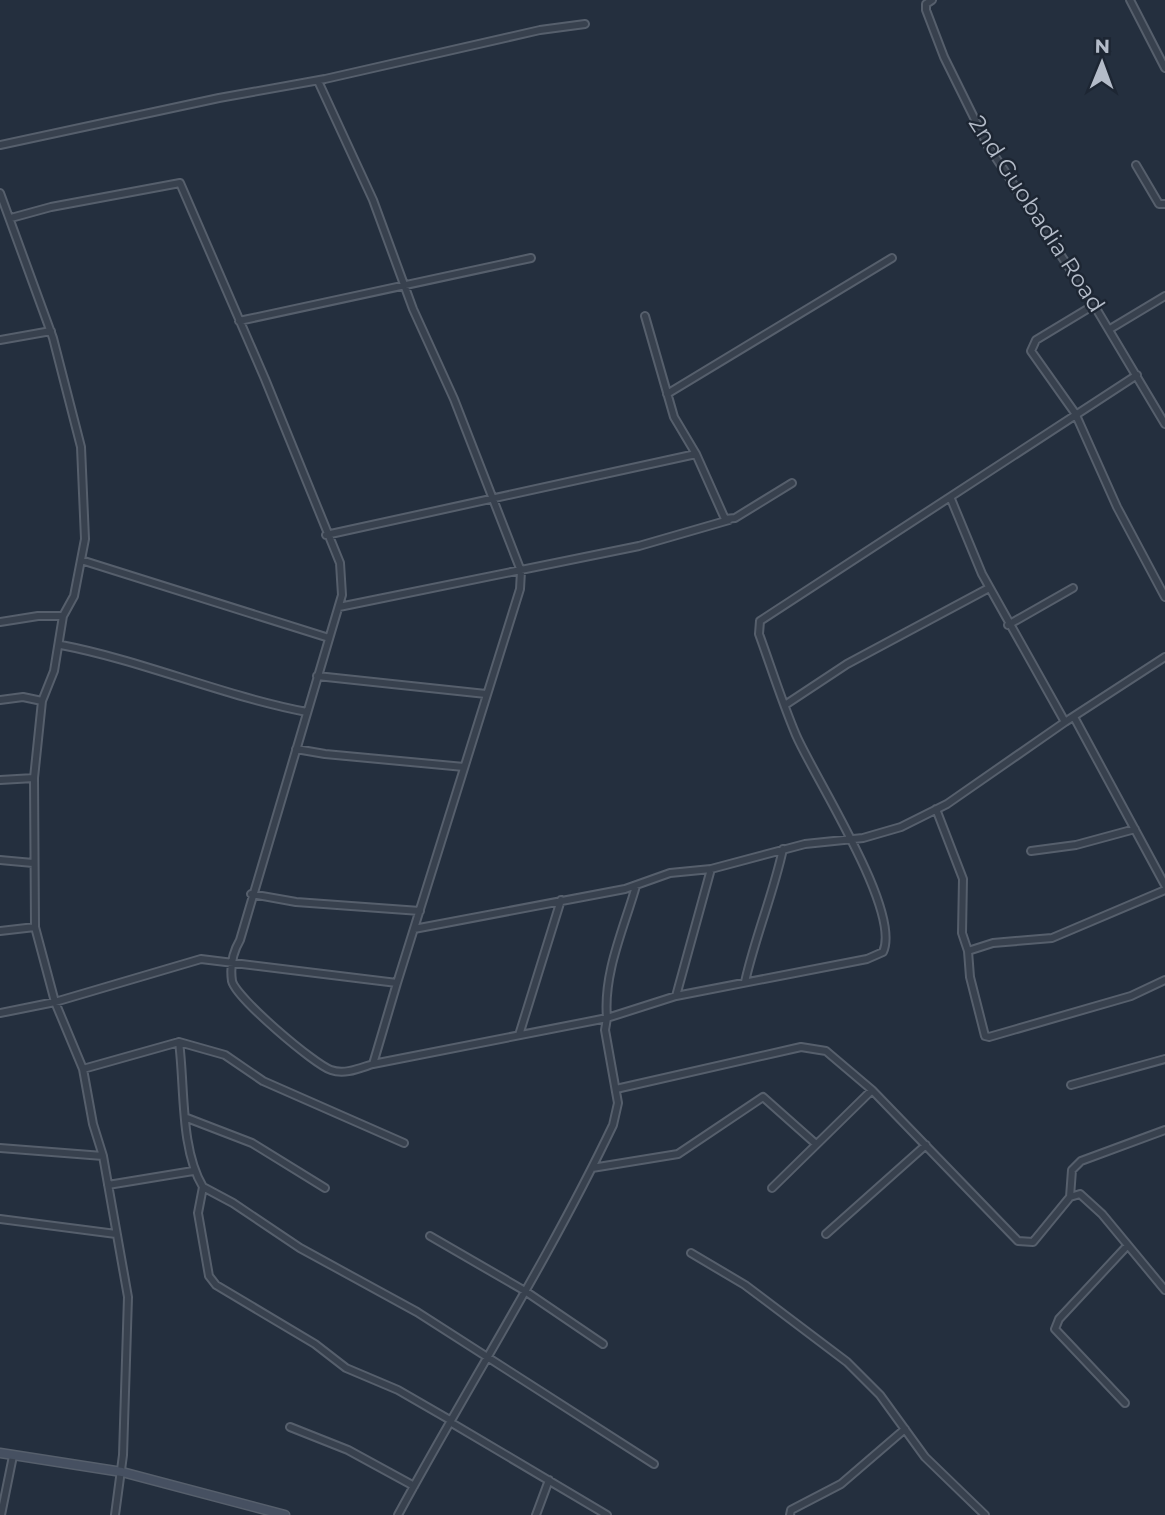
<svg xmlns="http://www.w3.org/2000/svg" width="1165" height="1515" font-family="Montserrat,sans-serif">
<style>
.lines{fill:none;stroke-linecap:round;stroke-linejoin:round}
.street-casing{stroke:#565f6c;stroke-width:10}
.secondary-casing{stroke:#565f6c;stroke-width:11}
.street{stroke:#38414e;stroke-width:6}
.secondary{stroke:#465061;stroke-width:8}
.labels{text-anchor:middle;stroke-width:5;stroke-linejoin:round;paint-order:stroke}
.street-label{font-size:23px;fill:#b4bcc9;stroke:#1d2633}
</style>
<rect width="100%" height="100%" fill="#242f3e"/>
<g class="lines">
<defs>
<path id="street" d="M932,0l-6,4v6l18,47 44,89 106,159 71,119
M1130,0l35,68
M318,81l55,119 40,109 41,90 67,172 -1,18 -123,394
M0,145l219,-47 106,-19 215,-49 45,-6
M1136,165l23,39h6
M0,193l53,145 28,109 4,92 -11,57 -11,20 -9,55 -12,30 -8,77 1,149 20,75 28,67 10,55 10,32 25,141 -5,158 -8,60
M11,218l40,-11 129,-24 85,196 75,184 2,32 -102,345c-7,12 -10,27 -8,41 4,17 83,84 99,89 14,5 29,-2 42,-6
M1094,305l-58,35 -5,11 44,62 42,94 48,90
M645,316l29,101 22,37 29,65 10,-1 57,-35
M239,321l292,-63
M1110,329l55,-33
M0,340l51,-9
M667,394l225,-136
M951,499l31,75 83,148
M326,535l370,-81
M81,560l248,78
M339,607l300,-61 90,-26
M0,622l38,-6h25
M1008,625l65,-37
M61,645c83,16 162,51 246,67
M317,676l169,18
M0,700l23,-3 19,4
M785,705l62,-41 142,-76
M1074,717l91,168
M296,749l29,5 139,13
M0,780l34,-2
M936,809l27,70 -1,54 6,18
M1031,851l45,-6 59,-16
M0,860l33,3
M636,886c-12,42 -33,87 -29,132l69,-22 191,-37 16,-7c19,-41 -69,-175 -87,-217 -14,-33 -25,-68 -37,-101l1,-13 377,-246
M1165,890l-113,48 -59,5 -25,8 2,26 15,59 4,1 142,-41 34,-16
M251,894l45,8 124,9
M414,929l211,-40 45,-16 41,-4 94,-25 58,-6 38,-11 46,-23 118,-82 100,-65
M0,931l35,-4
M745,982c10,-45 28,-87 38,-133
M676,996l35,-127
M0,1013l55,-11 146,-43 196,24 -24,81 234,-46 -2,12 13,73 -5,22c-65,136 -145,261 -215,390
M519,1035l42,-135
M179,1042c6,45 1,107 24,145l-5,26 11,63 7,9 99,59 31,24 52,22 52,30
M83,1069l96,-27 46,13 38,26 141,62
M1071,1085l94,-26
M616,1089l185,-42 25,4 46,39 146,151 15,1 37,-45 10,-3 22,20 63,76
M187,1118l65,25 73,45
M0,1148l103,8
M592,1168l86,-14 85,-57 53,47
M108,1185l85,-14
M203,1187l30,16 67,45 117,64 237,152
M772,1188l100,-98
M1070,1197l2,-27 9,-9 84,-31
M0,1219l116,15
M826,1234l100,-89
M430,1236l95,55 78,53
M691,1253l54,32 102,77 33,33 45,62 60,58
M1125,1403l-70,-74 4,-10 68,-73
M450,1422l157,93
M290,1427l58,23 66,36
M1,1515l12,-59
M536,1515l13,-35
M790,1515l1,-5 50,-26 64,-55"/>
<path id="secondary" d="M0,1453l122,19 163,43"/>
</defs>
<use href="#street" class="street-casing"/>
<use href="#secondary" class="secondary-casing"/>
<use href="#street" class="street"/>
<use href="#secondary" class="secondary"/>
</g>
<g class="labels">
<g class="street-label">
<text transform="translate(1037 214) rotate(57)" y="8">2nd Guobadia Road</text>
</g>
</g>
<g transform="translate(1102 63) rotate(1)" stroke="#1d2633" stroke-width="5" paint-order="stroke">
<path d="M0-5L12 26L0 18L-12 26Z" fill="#b4bcc9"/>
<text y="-10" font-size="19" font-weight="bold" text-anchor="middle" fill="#b4bcc9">N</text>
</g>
</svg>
